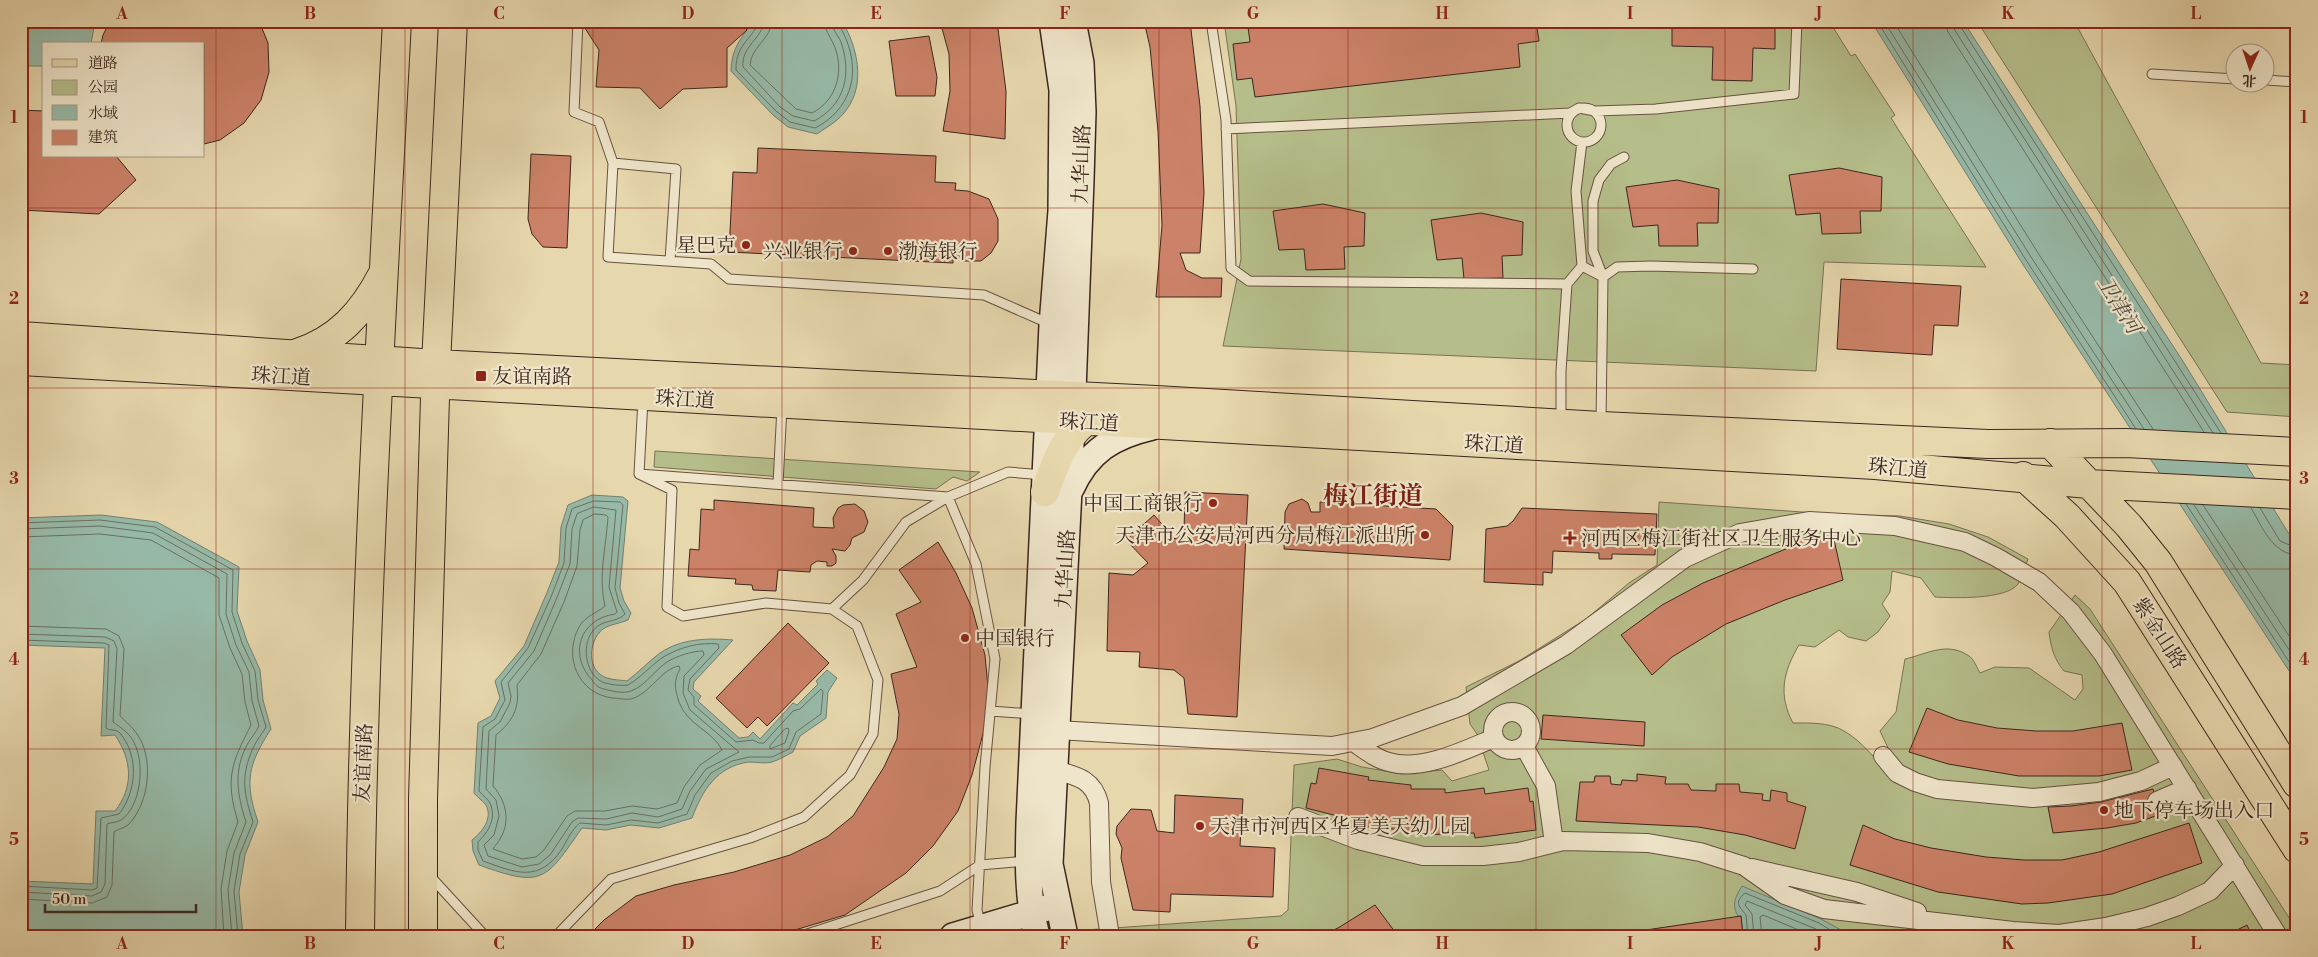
<svg xmlns="http://www.w3.org/2000/svg" width="2318" height="957" font-family="'Libre Bodoni','Noto Serif SC',serif">
<style>
.green{fill:#b5be8a;stroke:#787254}
.water{fill:#97baa8;stroke:#737f71}
.lines{fill:none;stroke-linecap:round;stroke-linejoin:round}
.shore{stroke:#6a7063;stroke-width:1}
.building{fill:#cc8268;stroke:#3c261e}
.lane-casing{stroke:#675242;stroke-width:11}
.street-casing{stroke:#675242;stroke-width:20}
.secondary-casing{stroke:#3c261e;stroke-width:28}
.primary-casing{stroke:#3c261e;stroke-width:30}
.lane{stroke:#efe5ca;stroke-width:9}
.street{stroke:#efe5ca;stroke-width:18}
.secondary{stroke:#efe5ca;stroke-width:25}
.primary{stroke:#e7d7ad;stroke-width:28}
.grid{fill:none;stroke:#8f2418;stroke-width:1;stroke-opacity:0.55}
.poi-dot{fill:#8f2418;stroke:#efe5ca;stroke-width:2}
.labels{text-anchor:middle;stroke-width:4.5;stroke-linejoin:round;paint-order:stroke}
.street-label{font-size:20px;fill:#3c261e;stroke:#efe5ca}
.poi-label{font-size:20px;fill:#3c261e;stroke:#efe5ca;text-anchor:start}
.water-label{font-size:21px;font-style:italic;fill:#534b40;stroke:#efe5ca}
.district-label{font-size:25px;font-weight:bold;fill:#7a1f14;stroke:#efe5ca}
.neatline{fill:none;stroke:#8f2418;stroke-width:2}
.grid-label{font-size:16px;text-anchor:middle;font-weight:bold;fill:#8f2418}
</style>
<rect width="100%" height="100%" fill="#e7d7ad"/>
<filter id="stains"><feTurbulence type="fractalNoise" baseFrequency=".004" numOctaves="4"/><feColorMatrix values="0 0 0 0 .2 0 0 0 0 .09 0 0 0 0 .02 0 0 0 .5 -.17"/></filter>
<radialGradient id="worn" r=".72"><stop offset=".6" stop-color="#630" stop-opacity="0"/><stop offset="1" stop-color="#630" stop-opacity=".3"/></radialGradient>
<path class="green" d="M1224,21h605l22,35 4,-2 40,61 -4,3 95,149 -162,-5 -8,109 -593,-25 18,-87 -5,-153z
M1977,21h97l187,342 36,2v52l-70,-5z
M655,451l325,21 -13,9 -14,-4 -17,12 -282,-22z
M1659,502l172,12 69,2 49,8 39,13 40,22c-3,7 -5,18 -10,25 -12,16 -64,14 -83,13l-14,-19 -29,-7 -2,21 -8,12 8,12 -12,16 -12,9 -18,-4 -9,-7 -24,17 -16,-2c-16,27 -21,50 -6,78 16,0 36,-1 51,8 18,10 34,31 48,47l-1,-24 -11,-23 16,-19 9,-53c22,-5 42,-18 64,-3 5,3 8,12 11,17l15,-6 34,1 46,32 8,-11 -1,-14 -18,-4c-10,-12 -13,-23 -15,-39l26,-37 15,14 207,321v6h-1209l-2,-6 195,-14 7,-6 6,-145 43,-6 25,8 40,7 40,-4 10,11 37,-11 -12,-36 -7,-10 -4,-37 53,-26 67,-42 43,-36 28,-18z"/>
<path class="water" d="M21,21h74l-4,23h-47v22h-23z
M754,21h88c15,25 24,62 5,88 -7,11 -20,18 -30,25l-29,-7 -15,-12 -42,-44c0,-21 10,-34 23,-50z
M1871,21h92l221,342 105,171 8,3v146l-275,-420z
M592,495l31,2 5,4 -8,87 4,13 7,12 -3,7c-7,3 -20,5 -25,9 -15,12 -17,42 4,49 6,2 14,2 20,3 12,-9 22,-20 33,-28 22,-15 49,-15 73,-13l-39,42 -1,7 8,7 -3,5 41,37 9,-1 5,-5 7,7 33,-36 4,2 21,-21 -2,-3 11,-11 10,8 -9,14 -2,26 -26,18 -7,16c-6,3 -14,8 -21,10 -7,2 -15,0 -23,0 -32,4 -47,29 -57,56l-33,10 -28,-3 -25,5 -24,-2c-37,53 -39,60 -103,37l-6,-14 -1,-11c10,-8 21,-21 14,-35 -3,-4 -9,-8 -12,-12l4,-70 13,-7 9,-18 -5,-17 29,-35 22,-51 13,-33 2,-35 7,-22z
M101,515l56,7 82,45 -2,44 10,30 13,29 3,30 8,29c-23,36 -27,52 -13,93l-13,33 -6,37 4,44h-222v-55l72,3 3,-73h19c19,-24 17,-51 0,-76l-14,1 4,-88 -84,-3v-127z
M1742,886l79,33 31,17h-109l-2,-20h-3c-7,-12 -2,-20 4,-30z"/>
<g class="lines">
<path class="shore" d="M758,21c-2,16 -23,22 -22,49l40,41 14,11 25,6c35,-18 46,-53 31,-89 -2,-7 -7,-11 -8,-18
M764,21c-1,17 -23,25 -21,46l37,40 13,9 21,5c31,-16 38,-47 27,-79 -3,-7 -9,-12 -9,-21
M772,21c-1,18 -21,26 -22,44l46,44 16,4c26,-13 33,-45 21,-70 -4,-8 -8,-13 -9,-22
M1877,21l149,239 110,169
M1884,21l147,236 113,172
M1893,21l145,232 115,176
M1945,21l3,11 256,400
M1953,21l1,8 259,404
M1959,21l1,5 261,407
M594,501l26,1 3,3 -8,83 4,15 6,11c-10,10 -23,4 -33,18 -11,15 -6,45 13,51 7,2 17,3 23,2 14,-8 25,-22 37,-29 16,-9 35,-14 53,-12l1,4 -29,31 -2,11 6,7v8l42,37 17,-2 6,3h5l29,-32 7,-2 21,-20 2,2 -2,23 -25,18 -7,17 -17,8h-23l-17,4 -21,12 -16,22 -8,19 -29,9 -27,-3 -25,5 -26,-2c-8,6 -13,17 -18,26 -23,34 -46,24 -79,12l-5,-11v-8c10,-10 19,-23 12,-39 -2,-4 -8,-8 -11,-12l4,-64 12,-8 10,-19 -4,-18 27,-34 23,-51 13,-34 2,-35 6,-19z
M2186,504l111,170
M2194,505l103,157
M2203,505l94,143
M594,507l22,3 -7,77 8,25 -2,2c-35,5 -47,40 -23,66 3,4 6,8 12,9 7,2 20,5 27,2 14,-5 23,-20 36,-29 10,-6 25,-11 36,-11l1,4 -20,21 -1,17 7,17 49,42 -33,17 -16,22 -8,18 -24,8 -26,-4 -26,6 -28,-1 -6,4 -22,33 -11,9 -17,3 -34,-11 -4,-11 10,-10 5,-19 -3,-16 -10,-11 3,-58 11,-9 10,-19 1,-7 -3,-13 26,-32 22,-51 14,-36 2,-35 5,-15z
M2251,508c11,18 21,46 46,47
M2260,508l20,33 17,7
M595,514l11,1 2,2c-2,31 -10,59 -3,89 -8,7 -20,10 -26,21 -16,30 -1,66 33,71 6,0 13,2 19,1 19,-5 30,-30 48,-33l1,3c-7,12 -5,21 -1,33 8,23 34,29 43,48l-22,15 -16,22 -7,16 -20,6 -25,-3 -27,5h-30l-8,5 -23,34 -8,7 -14,2 -29,-10c2,-4 5,-6 7,-10 11,-18 6,-38 -7,-53l3,-51c17,-14 24,-27 21,-50l24,-31 23,-52 13,-36 3,-36 3,-10z
M21,523l79,-3 55,7 78,43 -1,42 10,31 13,28 3,29 8,27c-4,7 -10,14 -13,21 -13,30 -9,45 0,74l-13,32 -6,37 4,45
M21,529l79,-3 53,7 74,41 -1,40 10,31 13,27 3,29 7,25c-3,6 -7,11 -11,17 -15,27 -11,51 -2,79l-12,31 -6,37 4,46
M21,537l79,-3 51,6 68,38v37l11,33 12,26 3,28 6,23c-20,39 -26,54 -13,97l-11,29 -6,38 3,47
M21,626l85,3 13,7 5,13 -4,67c9,8 18,17 22,27 11,25 5,63 -14,82 -4,3 -10,4 -14,7l-2,53 -5,12 -15,6 -71,-4
M21,634l84,3 9,4 3,8 -4,73c9,7 18,11 23,25 8,20 5,59 -15,73 -4,3 -10,2 -14,4l-2,60 -4,8 -9,4 -71,-4
M21,640l83,3 5,2 -3,83c4,3 10,1 14,5 19,23 17,58 -1,81l-18,4 -4,70 -5,2 -71,-4
M785,729l3,-1 1,3 -4,12 -15,6v-3z
M1748,936l-2,-21c-6,-8 -13,-12 -1,-22l74,30 21,13
M1754,936l-2,-22 -7,-9 2,-4 69,28 10,7
M1762,936l-2,-19 3,-2 50,21"/>
</g>
<path class="building" d="M110,21h149l9,22 1,29 -8,28 -17,23 -24,17 -16,4v-100h-103l2,-9z
M739,21l8,9 -20,18v39l-44,2 -23,20 -20,-21 -44,-1 3,-37 -18,-28z
M940,21h57l9,70 -1,48 -62,-8 7,-40 -1,-37z
M1144,21h46l10,85 4,87 -4,60h-20l6,17 16,8h20l-1,19h-65l6,-72 -4,-94 -8,-84z
M1302,21h234l3,20 -21,3 2,23 -265,30 -3,-19 -15,2 -4,-36 17,-2 -2,-15z
M1672,21h103v28l-22,-1 -1,33 -40,-1 1,-33 -41,-1z
M929,36l8,41 -2,19h-39l-7,-55z
M21,110l23,1v45h72l20,24 -37,34 -78,-4z
M758,148l178,8 -1,26 21,1 -1,7 13,1 21,8 9,20v22l-7,12 -10,8h-17l-11,-10v12l-224,-11 4,-80 24,1z
M531,154l40,2 -4,92 -24,-1 -11,-13 -4,-15z
M1839,168l43,9 -1,34h-21l1,22 -39,1 -2,-21 -24,2 -7,-40z
M1677,180l42,9 -1,34h-21l1,23h-39l-1,-21 -25,2 -7,-40z
M1323,204l42,9 -1,33 -20,1 1,22 -39,1 -2,-21 -25,1 -6,-39z
M1481,213l42,9 -1,33 -20,1 1,22 -39,1 -2,-21 -25,2 -6,-40z
M1841,279l120,7 -3,40 -24,-1 -2,30 -95,-6z
M1185,492l63,3 -11,222 -49,-3 -4,-36 -10,-8 -35,-3 1,-15 -33,-1 2,-78 24,2 15,-12 -22,-23 28,-25 21,24 9,-7z
M1302,499l6,4 3,9h9v-10l116,7 17,17 -3,34 -166,-11 1,-37 4,-8z
M714,500l100,8 -1,19 21,1 -1,-10 5,-10 5,-3 12,-1 9,7 4,11 -4,10 -12,6 -2,7 -5,6 -13,-2 4,7v7l-4,3h-5v-4l-10,-1 -6,4 -1,7 -32,-2 -2,21 -23,-1 -1,-5 -17,-1 1,-5 -48,-3 2,-27 9,1 2,-41 13,1z
M1522,508l135,6 -2,41 -43,-1v5h-13v-6l-46,-2 -1,22 -9,-1v13l-59,-3 2,-53 21,-3 6,-5z
M1833,535l10,45 -58,20 -59,24 -54,33 -20,18 -31,-40 41,-30 41,-22 90,-37v-8l12,-2 4,4z
M938,542l18,31 16,35 13,47 4,44 -5,31 -12,45 -14,36 -25,35 -27,27 -61,42 -70,21h-187l16,-16 32,-24 38,-11 60,-13 56,-17 37,-18 26,-21 31,-49 13,-28 2,-25 -8,-40 26,-7 -21,-53 25,-12 -22,-32z
M788,623l41,40 -62,63 -9,-9 -11,11 -31,-30z
M1927,708l31,12 39,8 39,3h37l49,-8 10,47 -33,6h-80l-71,-12 -39,-12z
M1543,715l102,7 -1,24 -103,-7z
M1319,768l50,9 -1,3 43,5v4h34v4l39,-5 1,6 43,-6 2,14 3,-1 3,29 -61,8 -1,-5 -54,2v-4l-55,-4v-4l-59,-15 5,-25 5,1z
M1637,774l29,3 -1,7h23l3,6 25,1v-7h23l1,8 23,2 -1,6 8,1 1,-11 16,3v8l19,6 -11,42 -50,-14 -47,-8 -122,-6 4,-39h14l1,-6h15l1,8 10,1 1,-5 15,1z
M2153,789l8,25 -25,9 -29,5 -54,5 -5,-26 23,-1 30,-4z
M1175,795l68,4 -3,47 35,2 -2,49 -102,-3 -1,18 -37,-2 -12,-52 1,-10 -6,-14 1,-8 14,-17 20,1 6,21 17,2z
M2189,823l13,40 -90,31 -64,9 -26,1 -84,-12 -88,-27 13,-40 32,14 36,9 55,9 38,3h38l37,-8z
M1375,905l23,31h-78l18,-8z
M1741,916l2,20h-138z
M2247,925l5,11h-27z"/>
<g class="lines">
<defs>
<path id="lane" d="M578,21l-4,91 25,10 14,41 -5,94 103,7 18,15 255,16 66,29
M1211,21l15,99 5,148 18,13 318,3
M2152,74l84,5
M2266,80l31,2
M1567 125a17 17 0 1 1 34 0a17 17 0 1 1-34 0Z
M1226,129l344,-16 9,-5 16,3 61,-2 138,-15 3,-73
M1624,157l-13,7 -12,16 -6,21v50l10,26 14,-10 34,-1 102,3
M613,163l63,6 -6,92
M1582,266l21,11 -2,146
M643,399l-4,75 33,16 -5,117 16,9 83,-13 66,6 31,-29 43,-58 42,-25 60,-25 36,3
M1561,421v-50l6,-87 15,-18 -6,-75 6,-49
M639,474l309,23 28,67 19,95 -10,108 -8,143 4,16
M778,484l4,-77
M990,711l42,3
M430,876l55,60
M556,936l55,-57 139,-41 54,-21 46,-42 23,-41 5,-54 -21,-54 -25,-17
M801,936l139,-45 40,-26 48,-4"/>
<path id="street" d="M1493 731a19 19 0 1 1 38 0a19 19 0 1 1-38 0Z
M1057,730l275,16 41,-8 89,-32 104,-61 119,-87 55,-25 69,-12 86,5 70,16 31,15 43,25 32,30 32,42 175,282
M1355,743c10,7 21,16 34,19 32,10 76,-12 105,-24
M1524,746l22,40 8,57
M1883,756l14,17 18,9 22,7 96,9 66,-6 42,-11 32,-15
M1055,770c22,6 38,9 44,33l2,79 9,54
M2157,801l30,-13
M1298,817l60,23 65,16h60l36,-4 44,-11 85,2 52,9 44,14 41,29 39,14 189,22 46,3 47,-7 41,-10 31,-11 32,-15 25,-26
M1752,868l105,24 60,20"/>
<path id="secondary" d="M1071,489c17,-38 42,-53 81,-62
M953,936l94,-28
M1037,936c-10,-37 -9,-76 -8,-114l23,-497 9,-114 1,-121 -10,-69
M1065,936l-15,-72 20,-394 11,-290 2,-68 -2,-49 -8,-42"/>
<path id="primary" d="M21,336l415,28 720,36 445,26 387,18 138,-1 171,9
M297,353c41,-13 66,-41 85,-78
M21,361l1854,104 214,19 208,11
M2050,443l79,83 29,36 139,222
M2023,476l44,40 60,66 170,267
M1045,492c11,-31 20,-58 49,-77
M360,936c3,-305 21,-610 37,-915
M423,936v-137l13,-435 17,-343"/>
</defs>
<use href="#lane" class="lane-casing"/>
<use href="#street" class="street-casing"/>
<use href="#secondary" class="secondary-casing"/>
<use href="#primary" class="primary-casing"/>
<use href="#lane" class="lane"/>
<use href="#street" class="street"/>
<use href="#secondary" class="secondary"/>
<use href="#primary" class="primary"/>
</g>
<path class="grid" d="M216,21v915M405,21v915M593,21v915M782,21v915M970,21v915M1159,21v915M1348,21v915M1536,21v915M1725,21v915M1913,21v915M2102,21v915M21,208h2276M21,388h2276M21,569h2276M21,749h2276"/>
<g class="poi-dot">
<circle cx="746" cy="245" r="5"/>
<circle cx="853" cy="251" r="5"/>
<circle cx="888" cy="251" r="5"/>
<rect x="475" y="370" width="12" height="12" rx="2.5"/>
<circle cx="1213" cy="503" r="5"/>
<circle cx="1425" cy="535" r="5"/>
<path d="M1567.5 530.5h5v5h5v5h-5v5h-5v-5h-5v-5h5z"/>
<circle cx="965" cy="638" r="5"/>
<circle cx="2104" cy="810" r="5"/>
<circle cx="1200" cy="826" r="5"/>
</g>
<g class="labels">
<g class="street-label">
<text transform="translate(1081 164) rotate(-88)" y="7">九华山路</text>
<text transform="translate(281 376) rotate(3)" y="7">珠江道</text>
<text transform="translate(685 399) rotate(3)" y="7">珠江道</text>
<text transform="translate(1089 422) rotate(3)" y="7">珠江道</text>
<text transform="translate(1494 444) rotate(3)" y="7">珠江道</text>
<text transform="translate(1898 468) rotate(5)" y="7">珠江道</text>
<text transform="translate(1065 569) rotate(-87)" y="7">九华山路</text>
<text transform="translate(2160 633) rotate(57)" y="7">紫金山路</text>
<text transform="translate(363 763) rotate(-88)" y="7">友谊南路</text>
</g>
<g class="poi-label">
<text x="736" y="252" text-anchor="end">星巴克</text>
<text x="843" y="258" text-anchor="end">兴业银行</text>
<text x="898" y="258">渤海银行</text>
<text x="492" y="383">友谊南路</text>
<text x="1203" y="510" text-anchor="end">中国工商银行</text>
<text x="1415" y="542" text-anchor="end">天津市公安局河西分局梅江派出所</text>
<text x="1581" y="545">河西区梅江街社区卫生服务中心</text>
<text x="975" y="645">中国银行</text>
<text x="2114" y="817">地下停车场出入口</text>
<text x="1210" y="833">天津市河西区华夏美天幼儿园</text>
</g>
<g class="water-label">
<text transform="translate(2119 305) rotate(58)" y="7">卫津河</text>
</g>
<g class="district-label">
<text x="1373" y="504">梅江街道</text>
</g>
</g>
<rect width="2318" height="957" fill="none" stroke="#e7d7ad" stroke-width="55"/>
<rect x="42" y="42" width="162" height="115" fill="#efe5ca" stroke="#a79985"/>
<rect x="52" y="59" width="25" height="8" fill="#e7d7ad" stroke="#a79985"/>
<text x="88" y="68" font-size="15" fill="#3c261e">道路</text>
<rect x="52" y="80" width="25" height="15" fill="#b5be8a" stroke="#a79985"/>
<text x="88" y="92" font-size="15" fill="#3c261e">公园</text>
<rect x="52" y="105" width="25" height="15" fill="#97baa8" stroke="#a79985"/>
<text x="88" y="118" font-size="15" fill="#3c261e">水域</text>
<rect x="52" y="130" width="25" height="15" fill="#cc8268" stroke="#a79985"/>
<text x="88" y="142" font-size="15" fill="#3c261e">建筑</text>
<g transform="translate(2250 68) rotate(183)"><circle r="24" fill="#efe5ca" stroke="#a79985"/>
<path d="M0-4L9 19L0 12L-9 19Z" fill="#8f2418"/>
<text y="-8" font-size="14" font-weight="bold" text-anchor="middle" fill="#3c261e">北</text>
</g>
<path d="M45 904v8h151v-8" fill="none" stroke="#3c261e" stroke-width="2.5"/>
<text x="52" y="904" font-size="15" fill="#3c261e" stroke="#efe5ca" stroke-width="4" paint-order="stroke">50 m</text>
<rect x="28" y="28" width="2262" height="902" class="neatline"/>
<g class="grid-label">
<text x="122" y="19">A</text>
<text x="310" y="19">B</text>
<text x="499" y="19">C</text>
<text x="688" y="19">D</text>
<text x="876" y="19">E</text>
<text x="1065" y="19">F</text>
<text x="1253" y="19">G</text>
<text x="1442" y="19">H</text>
<text x="1630" y="19">I</text>
<text x="1819" y="19">J</text>
<text x="2008" y="19">K</text>
<text x="2196" y="19">L</text>
<text x="14" y="123">1</text>
<text x="2304" y="123">1</text>
<text x="14" y="304">2</text>
<text x="2304" y="304">2</text>
<text x="14" y="484">3</text>
<text x="2304" y="484">3</text>
<text x="14" y="665">4</text>
<text x="2304" y="665">4</text>
<text x="14" y="845">5</text>
<text x="2304" y="845">5</text>
<text x="122" y="949">A</text>
<text x="310" y="949">B</text>
<text x="499" y="949">C</text>
<text x="688" y="949">D</text>
<text x="876" y="949">E</text>
<text x="1065" y="949">F</text>
<text x="1253" y="949">G</text>
<text x="1442" y="949">H</text>
<text x="1630" y="949">I</text>
<text x="1819" y="949">J</text>
<text x="2008" y="949">K</text>
<text x="2196" y="949">L</text>
</g>
<rect width="100%" height="100%" filter="url(#stains)"/>
<rect width="100%" height="100%" fill="url(#worn)"/>
</svg>
